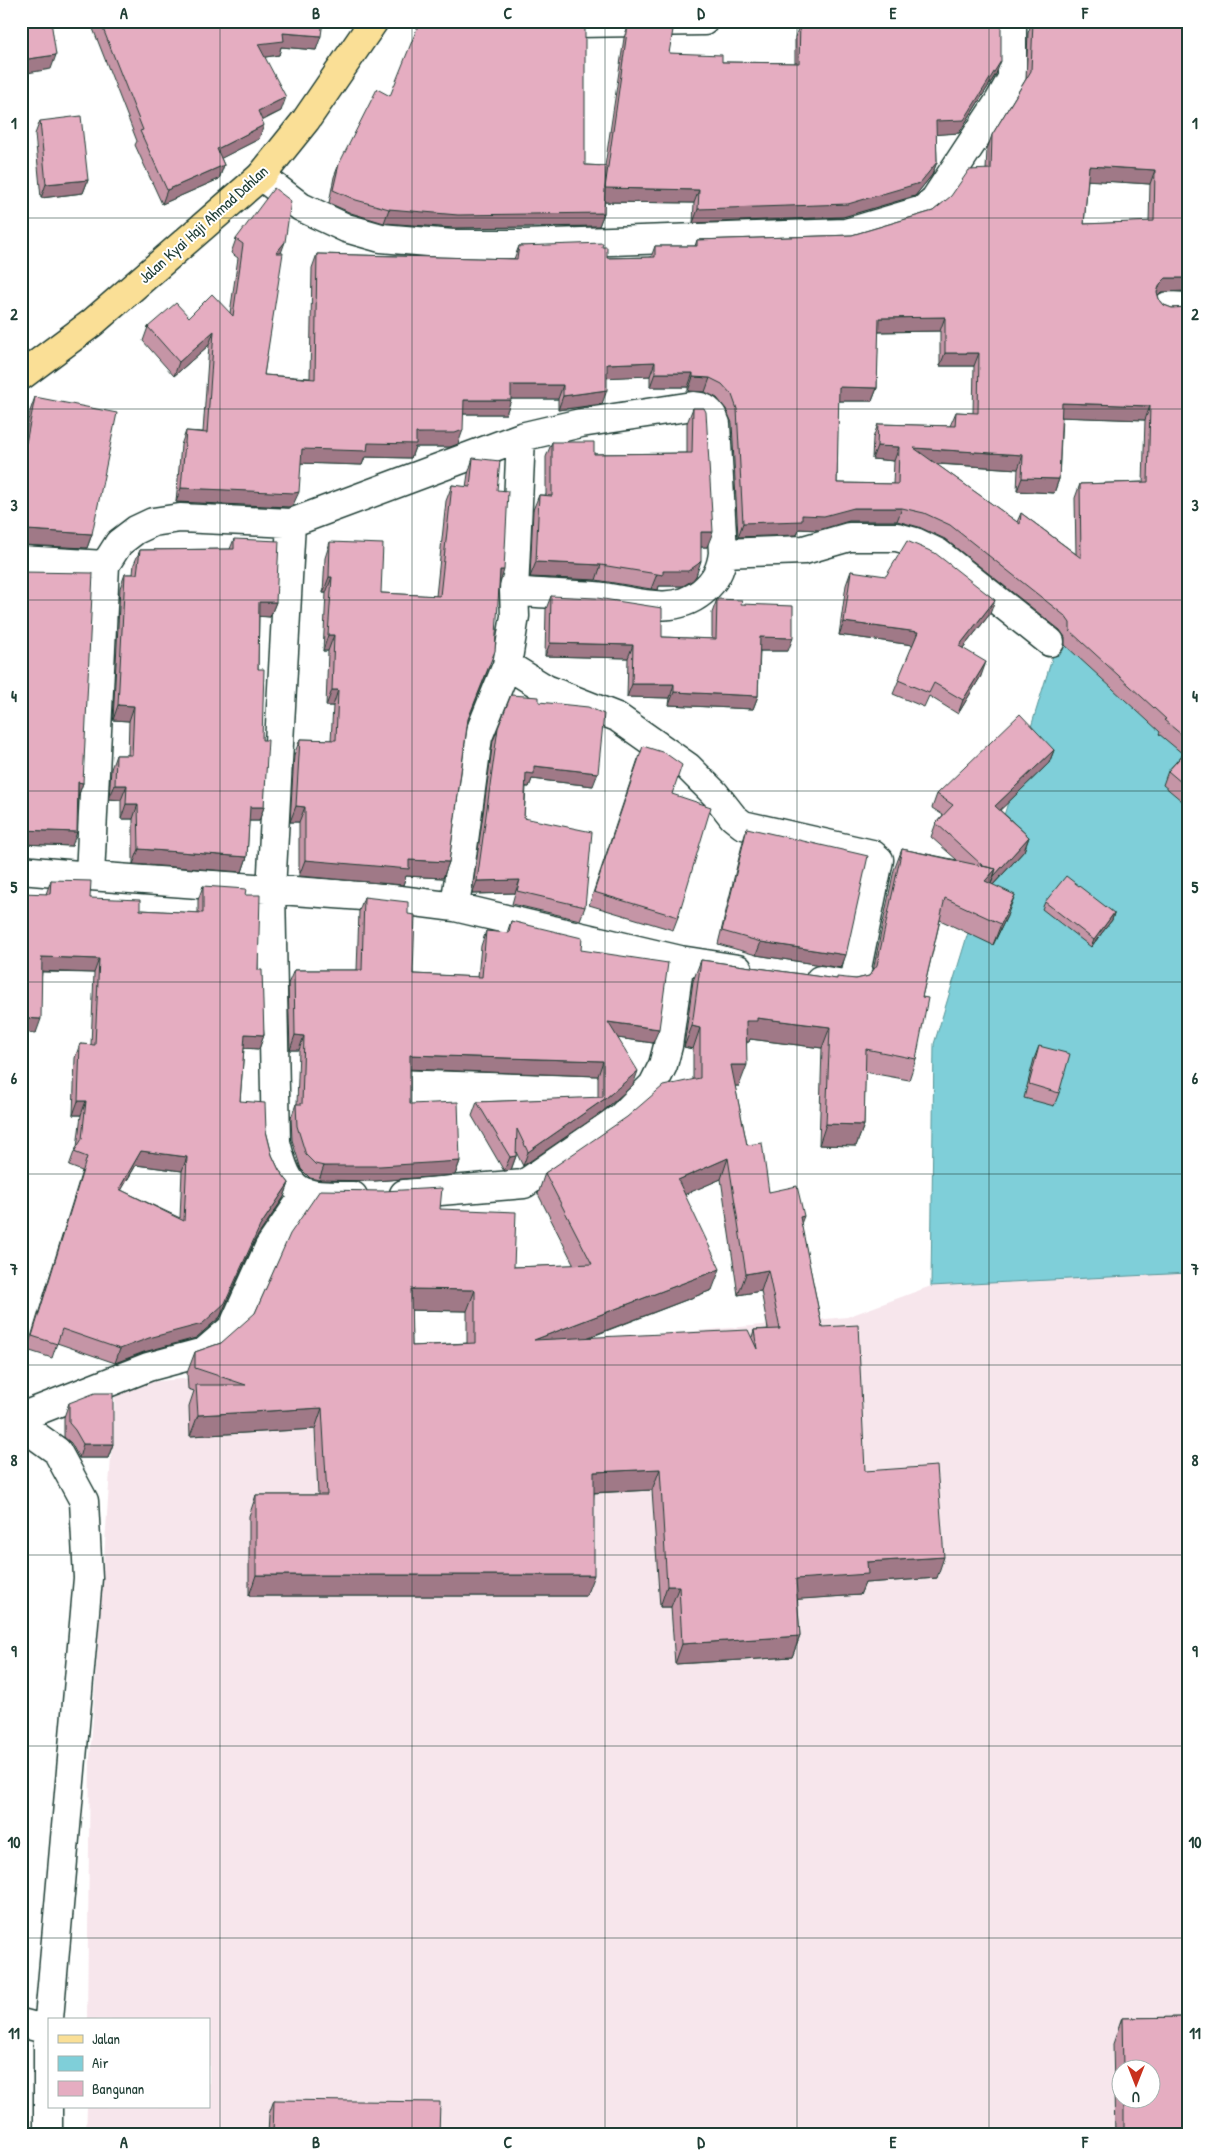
<svg xmlns="http://www.w3.org/2000/svg" width="1209" height="2156" font-family="'Patrick Hand',sans-serif">
<style>
.built{fill:#f7e6ec;fill-rule:evenodd}
.water{fill:#7fcfd9;stroke:#599597}
.lines{fill:none;stroke-linecap:round;stroke-linejoin:round}
.minor-casing{stroke:#1f3d34;stroke-width:31}
.major-casing{stroke:#1f3d34;stroke-width:31}
.minor{stroke:#fff;stroke-width:28}
.major{stroke:#fadf96;stroke-width:28}
.wall{fill:#c595a6;stroke:#1f3d34;fill-rule:evenodd}
.shaded-wall{fill:#a07987;stroke:#1f3d34}
.building{fill:#e5adc1;stroke:#1f3d34;fill-rule:evenodd}
.grid{fill:none;stroke:#1f3d34;stroke-width:1;stroke-opacity:0.55}
.labels{text-anchor:middle;stroke-width:4;stroke-linejoin:round;paint-order:stroke}
.street-label{font-size:16px;fill:#1f3d34;stroke:#fff}
.neatline{fill:none;stroke:#1f3d34;stroke-width:2}
.grid-label{font-size:16px;text-anchor:middle;font-weight:bold;fill:#1f3d34}
</style>
<rect width="100%" height="100%" fill="#fff"/>
<filter id="ink" filterUnits="userSpaceOnUse"><feTurbulence type="fractalNoise" baseFrequency=".02" numOctaves="2"/><feDisplacementMap in="SourceGraphic" scale="10" xChannelSelector="R" yChannelSelector="G"/><feConvolveMatrix kernelMatrix="1 2 1 2 8 2 1 2 1" color-interpolation-filters="sRGB"/></filter>
<g filter="url(#ink)">
<path class="built" d="M1188,1272v863h-1102l1,-28h122v-87h-122l3,-261 26,-374 731,-68 84,-31zM1122,2068h30v30h-30z"/>
<path class="water" d="M1188,531v742l-257,13 3,-242 120,-392z"/>
<g class="lines">
<defs>
<path id="minor" d="M563,21l15,2 126,-2
M261,176l40,31 45,21 35,10 72,6h71l322,-11 77,-23 12,-11 63,-96 14,-25v-57
M1168,306l20,1
M521,437l-7,154 1,25 -8,49 39,24 71,28 71,50 27,27 18,23 10,8 129,29 7,6 -25,123 -4,2 -30,-5
M291,523l-20,367 5,252c13,55 24,54 77,54
M723,553l81,-3 45,-13h48l18,5 23,11 112,89
M21,560l84,5 14,-22 17,-13 17,-8 27,-4 111,5 230,-86 60,-14 112,-17c13,0 19,6 23,18l7,129c-2,17 -8,28 -21,39 -32,26 -71,7 -108,4 -27,-2 -53,-2 -80,-5
M105,565l-15,311 286,21 79,10 225,53 58,9
M21,870l69,6
M455,907l23,-170 29,-72
M404,1194l120,-10 97,-67 32,-32 10,-20 5,-19 12,-86
M21,1417l127,-50 56,-15 29,-25 36,-80 36,-53
M21,1425l36,26 27,50 4,77 -40,452v105
M21,2023l27,7"/>
<path id="major" d="M21,376l71,-53 169,-147 45,-56 68,-99"/>
</defs>
<use href="#minor" class="minor-casing"/>
<use href="#major" class="major-casing"/>
<use href="#minor" class="minor"/>
<use href="#major" class="major"/>
</g>
<path class="wall" d="M90,21h233l-7,29 -35,-3 -2,8 -14,2 16,54 -19,10 -3,18 -38,19 3,7 -5,14 -57,25 -27,-59 2,-4z
M844,21h157l-5,53 -37,59 -23,1 1,28 -5,13 -17,21 -72,21 -150,6 1,-20 -90,-1v11l-5,13 -145,2 -70,-5 -33,-10 -22,-10 5,-26 5,-13 51,-68 195,69 20,1 19,-128 4,-13 41,28 53,9 73,1v-26l5,-14 43,1z
M1032,21h156v270l-27,1 -3,3 1,4 5,6 8,3 16,-1v499l-25,-21 5,-14 15,-17 -24,-20 1,-2 -95,-87v-8l-5,-7 -115,-91 -26,-12 -22,-6h-48l-30,9 -20,-1 -2,6 -59,2 -6,-114 -6,-14 -9,-11 -12,-6 -17,-1v-4h-38v-11l-43,1 -5,27 -44,6v-11h-47l-5,15h-43l-5,30 -8,3h-35l-4,11 -46,-1 -3,8 -61,-2 -8,42 -4,2 -113,-5 5,-57 5,-14 17,1 6,-87 -35,31 -31,-35 5,-14 41,-10 41,-4 8,-55 -7,-5 5,-14 45,14 -17,122 46,3 2,-110 5,-14 197,5 5,-13 83,1 5,11 44,-1 4,-11h40l2,-6 155,-5 81,-24 53,-41 1,-21 5,-14 34,-56 2,-46zM1088,180l62,4 -1,38 -65,2zM940,331v35h34l-1,47 -17,-1 -6,14 -72,-2 -5,14 -1,21 22,2 -1,23 -56,-1 1,-82h34l5,-13 1,-56zM1062,417l83,3 -2,62 -63,2 -5,14 1,56 -55,-41 -4,9 -81,-58 82,5 -1,22 37,2 5,-14z
M40,121l48,59 -5,13 -42,5 -6,-64z
M35,397l57,137 -5,14 -66,-3v-103h3l6,-31z
M693,408l14,139h-6l-5,29 -3,4 -10,6h-24l-1,4 -7,-1 -55,-9 -66,-3 3,-67 6,-15h7v-38l6,-15 42,12 93,-1v-30z
M473,458l24,32 2,96 -10,81 -21,54 -19,141 -6,16 -37,-2 -3,9 -104,-9v-54h-9l4,-67 6,-16 31,1 2,-34h-7l2,-55h-5l3,-58h-3l2,-35 5,-16 51,51 55,3 10,-95 6,-16 14,2 2,-13z
M234,539l42,63 -6,15 -11,-1 -1,53 4,71 2,67 -5,14h-10l-2,36 -5,15 -109,-8v-45h-12v-19l-12,-1 2,-30 5,-14h12l1,-34 -16,-1 7,-132 5,-14h8l1,-10 6,-14 90,-1z
M851,571l139,43 -27,34 18,28 -23,38 -29,-18 -5,11 -31,-13 20,-49 -74,-10 7,-50z
M21,572l62,211 -5,14 -6,49 -51,-2z
M551,596l111,41 50,2v-26l5,-14 24,5 47,47h-28l-2,45 -5,13 -84,-4 1,-7 -43,-1 1,-39 -83,-2 1,-47z
M539,702l54,84 -61,-7 -3,8h-3l-2,31 61,89 -5,13 -68,-16 3,-11 -43,1 21,-153 5,-13z
M1054,750l-5,13 -49,47 29,27 -5,14 -31,34 14,31 -14,29 -53,-25 -18,77 -6,62 -7,21 -44,-8 -1,53 -8,21 -37,-1 3,-97 -72,-9 -1,3h-2l-8,44h-4l12,59 22,47 32,32 21,103 43,144 72,107 -72,5 -5,12 -63,4 3,37 -8,21 -117,7 -4,-57h-11l-8,-117 -58,3 -8,103h-337v-80l7,-21h62l-3,-66 -125,7 -1,-30 5,-15 -6,-2 -1,-16 8,-21 26,-9 219,-134 74,58 60,-2 -36,-71 7,-21 148,-93v-31l-9,-2 9,-66 8,-21 135,19h20l13,-3 4,-5 21,-101 8,-21 55,11 -26,-23 5,-14 7,-8 -11,-7 5,-14zM721,1179l17,116 23,-4 7,38 -14,1 -2,7 -164,1 124,-48 -27,-96zM411,1310l56,1v32l-55,3z
M638,759l34,35 6,123 -5,13 -84,-25z
M747,828l94,140 -85,-13 -38,-11 25,-103z
M51,880l39,18 50,12 58,3v-13l5,-14 42,9 13,75 6,65 -5,14 -15,-1 -4,53 26,30 6,24 7,15 10,13 -5,14 -29,43 -35,77 -24,21 -52,14 -29,11 -58,-20 -5,15 -25,-8 55,-179 -13,-5 5,-14 3,-5 4,-32h-8l2,-57 5,-14 11,1 3,-72 -52,-1 -6,61 10,-139zM136,1165l46,6 -2,47 -59,-28z
M364,897l44,17 5,60 65,3 3,-31 5,-15 21,2 4,-12 70,29 72,93 -35,-5 15,47 -32,28 -78,53 -7,-14v4l-5,14 -7,1 -32,-55 5,-14 121,-4v-22l-188,-6v34l50,57 -5,14 -80,6 -56,-1 -9,-2 -9,-9 -9,-29 -1,-22 5,-14h1l2,-54h-9l-2,-66 6,-14h63l2,-59z
M1045,902l69,11 -2,7 -21,27 -49,-38z
M1039,1046l20,47 -5,13 -30,-8 10,-39z
M69,1403l44,41 -5,14h-29l-8,-15 -7,-6v-20z
M1188,2017v118h-73l-2,-91 9,-26zM1122,2068h30v30h-30z
M274,2100l165,35h-171l1,-21z"/>
<path class="shaded-wall" d="M283,33l38,3 -5,14 -35,-3 -2,8 -26,4 5,-15z
M56,55l-5,14 -30,5v-14z
M1001,61l-5,13 -37,59 -28,2 5,-14z
M286,97l-5,14 -29,14 6,-14z
M264,125l-5,14 -47,24 5,-14z
M937,162l-5,13 -17,21 -72,21 -150,6 5,-14z
M224,165l-5,14 -57,25 5,-14z
M1089,166l66,4 -5,14 -66,-4z
M88,180l-5,13 -42,5 5,-14z
M605,188l94,2 -5,13 -94,-1z
M389,209l215,4 -5,13 -145,2 -70,-5z
M285,242l-5,14 -4,-3z
M1166,278h22v13l-27,1 -6,6 5,-14z
M945,317l-5,14 -67,1 6,-14z
M214,331l-5,14 -35,31 5,-14z
M945,353h34l-5,13h-34z
M655,362l-5,14 -48,2 5,-14z
M655,373h38l-5,14h-38z
M693,377l17,1 -5,14 -17,-1z
M511,385h52l-5,14h-52z
M839,387l38,1 -5,13h-38z
M607,390l-5,14 -44,6 5,-14z
M464,400h47l-5,14h-47z
M1062,403l88,3 -5,14 -88,-3z
M463,430l-5,14 -8,3h-35l-4,11 -46,-1 -3,8 -65,-2 5,-14 66,-6 48,-10z
M877,446l22,1 -5,14 -22,-2z
M914,448l109,7 -5,14 -109,-7z
M1022,478l37,1 -5,14 -37,-2z
M181,488l118,4 -6,13 -4,2 -113,-5z
M854,508h48l-5,13h-48l-30,9 -20,-1 -2,6 -59,2 5,-14 59,-8z
M27,530l65,4 -5,14 -66,-3v-13z
M701,532h12l-6,15h-11z
M701,561l-5,15 -3,4 -10,6h-24l-1,4 -7,-1 6,-15 6,-3z
M536,562l65,3 -5,15 -66,-3z
M500,570h4l-5,16z
M329,577h3l-6,16h-3z
M995,600l-5,14 -36,45 5,-13z
M259,602h17l-6,15 -16,-1z
M844,622l74,10 -5,13 -74,-10z
M328,635h6l-6,16h-5z
M760,637l33,1 -5,13h-32z
M550,643l83,2 -5,13 -83,-2z
M986,662l-5,14 -23,38 5,-14z
M632,684h42l-4,14 -43,-1z
M332,690h6l-5,16h-7z
M674,692l84,4 -5,13 -84,-4z
M118,705l16,1 -5,15 -16,-1z
M1054,750l-5,13 -59,57 5,-14z
M534,766l64,7 -5,13 -61,-7 -3,8 -8,-1 5,-13z
M78,782l5,1 -5,14z
M115,785h12l-6,15 -12,-1z
M126,804h12l-5,15h-12z
M296,806l9,1 -6,15h-9z
M250,807h14l-5,14h-14z
M21,830l56,2 -5,14 -51,-2z
M1029,837l-5,14 -35,38 5,-13z
M139,849l108,8 -5,15 -109,-8z
M305,860h104l40,2 -6,16 -37,-2 -3,9 -104,-9z
M996,869l-7,21 -4,-9z
M520,880l-5,13 -43,1 5,-13z
M1015,895l-8,21 -14,29 8,-21z
M1114,913l-2,7 -21,27 3,-7z
M761,942l85,13 -5,13 -85,-13z
M42,957l57,2 -5,14 -57,-2z
M21,1018l20,1 -5,14 -15,-1z
M757,1018l73,9 -8,21 -72,-9 -1,3h-10l7,-21z
M608,1022l51,7 -6,14 -50,-7z
M692,1026l8,2 -7,21 -9,-2z
M245,1034l19,1 -5,14 -19,-1z
M295,1035l9,1 -5,14h-9z
M410,1055l193,6 -5,15 -194,-7z
M731,1065h16l-8,21h-16z
M638,1071l-5,14 -32,28 -78,53 5,-14 78,-54z
M78,1101h8l-5,14h-8z
M826,1124l38,1 -8,21 -37,-1z
M141,1151l46,6 -5,14 -46,-6 -22,38 5,-14z
M516,1156l-5,14 -7,1 6,-14z
M728,1158l-7,21 -51,22 8,-21z
M460,1161l-5,14 -80,6 -56,-1 5,-14z
M289,1183l-5,14 -29,43 -35,77 -24,21 -52,14 -29,11 5,-14 140,-123z
M804,1216l-8,21 4,-20z
M720,1269l-8,21 -186,71 8,-21z
M768,1270l-7,21 -23,4 8,-21z
M411,1289l64,1 -8,21 -64,-1z
M322,1408l-7,21 -125,7 8,-21z
M83,1444h30l-5,14h-29z
M660,1469l-8,21 -66,3 8,-21z
M944,1557l-7,21 -72,5 -5,12 -72,5 8,-21 71,-17z
M256,1575h338l-8,21h-337z
M667,1586h12l-8,21h-11z
M800,1636l-8,21 -117,7 7,-20z"/>
<path class="building" d="M21,21h30l5,34 -35,5z
M100,21h223l-2,15 -38,-3 1,8 -26,3 28,53 -28,14 6,14 -47,24 7,16 -57,25 -27,-59 3,-1z
M420,21h142l23,4v140l21,1 -2,47 -146,2 -69,-6 -33,-9 -23,-10 6,-26 38,-75 13,7z
M847,21h154v40l-37,59 -28,1 1,41 -17,21 -72,21 -150,5 1,-19 -94,-2 23,-163 45,5 -4,23 53,2v7l77,1 1,-40 47,1z
M1033,21h155v257h-22l-6,6 -3,8 2,7 5,6 8,3 16,-1v433l-24,-20 2,-1 -96,-88v-8l-5,-7 -115,-91 -26,-12 -22,-5h-48l-30,8 -22,-1v6l-59,2 -6,-114 -5,-14 -10,-11 -12,-6 -17,-1v-4h-38v-11l-48,2v26l-44,6v-11h-52v15h-47l-1,30 -8,3h-39v11l-48,-1 -1,8 -65,-2 -3,43 -5,1 -113,-5 5,-57 21,2 7,-102 -35,31 -31,-35 28,-24 13,14 23,-23 21,22 10,-72 -7,-5 38,-51 17,13 -6,41 -9,11h7l-19,122 51,4 2,-125 200,5 2,-13 84,-3 -1,4h5v11l48,-1v-11h42v-6l155,-5 81,-24 18,-15 18,-26 22,-1 1,-34 39,-64zM1089,166l66,4 -1,51 -70,3zM945,317v36h34l-1,60 -22,-1 -1,14 -77,-2 -1,22 22,1 -1,37 -61,-1 2,-96 38,1 2,-70zM1062,403l88,3 -2,76 -68,2 1,74 -60,-45 -1,11 -106,-76 109,7 -1,23 37,1z
M81,116l7,64 -42,4 -6,-63z
M35,397l82,16 -25,121 -65,-4 -6,2v-90l5,1z
M693,408h11l2,4 7,120h-12v29l-3,3 -10,7h-25v4l-6,-1 -56,-9 -65,-3 3,-67 13,1v-54h42v12l98,-1z
M473,458l27,3 -3,29 11,1 -4,79h-4l-5,81 -27,68 -19,143 -40,-2v9l-104,-9v-53l-9,-1 4,-67 36,1 2,-50h-6l2,-55h-6l4,-58h-3l1,-35 53,2 -2,49 59,3 12,-111 18,2z
M234,539l45,2 -3,61h-17l-1,67h6l-2,71h6l-4,67h-14l-3,50 -108,-8 -1,-45h-12l1,-19h-12l1,-30h16l2,-49 -16,-1 7,-131h12l3,-24 94,-1z
M907,541l28,12 60,47 -36,46 27,16 -23,38 -29,-17 -5,10 -31,-13 20,-48 -74,-10 7,-51 35,5z
M21,572l72,1 -10,210 -5,-1 -1,50 -56,-2v-64l2,-29h-2z
M551,596l46,2 65,10v29l54,2 1,-40 25,1 -1,4 52,2v32l-33,-1 -2,59 -84,-4v-8h-42l1,-39 -83,-2z
M511,695l28,2v5l49,5 16,7 -6,59 -64,-7v8l-8,-1 -2,45 68,14 -7,75 -68,-16 3,-11 -43,1 21,-153z
M1020,714l34,36 -59,56 34,31 -35,39 2,-7 -13,-3 -47,-43 17,-18 -16,-11z
M643,746l22,7 17,12 -10,29 39,13 -33,110 -84,-25z
M1188,749v39l-20,-17z
M747,828l121,28 -22,99 -85,-13 -39,-11z
M902,849l94,20 -11,12 30,14 -14,29 -56,-26 -23,99 6,1 -12,61 -50,-10 -2,76 -38,-1 4,-97 -73,-9v3h-11l1,44h-16l16,80 15,-2 7,49 28,-6 7,30 -4,1 22,110 36,-2 7,146 72,-5 7,91 -77,5 1,12 -72,5 4,57 -118,8 -3,-58h-12l-7,-117 -66,3v103h-338v-80h71l-5,-87 -124,7 -2,-30h50l-51,-17v-16l26,-9 34,-30 35,-79 30,-44 63,1 59,-3 -2,21 76,3 -2,55 78,-3 -47,-91 82,-56 36,-31 37,-8v-50l-8,-2 9,-66 136,19v-2l19,2 13,-3 8,-11zM728,1158l18,116 22,-4 12,59 -26,1 3,19 -9,-19 -214,10 186,-71 -42,-89zM411,1289l64,1v53l-63,3z
M1066,876l48,37 -20,27 -49,-38z
M51,880l40,1 -1,17 50,2v10l63,3v-27l43,3 -1,6h15l-2,75h4l2,65 -19,-1 -5,67 25,2 1,28 6,24 7,15 10,13 -29,43 -35,77 -23,21 -53,14 -29,11 -58,-20 -5,15 -25,-8 55,-179 -13,-5 8,-13 4,-38h-8l2,-57 15,1 4,-86 -57,-2 -1,62 -20,-1v-125l29,1zM141,1151l46,6 -3,64 -65,-32z
M364,897l44,5v12l7,1 -2,59 69,3 4,-46 23,2 2,-12 71,17 -1,12 87,13 -9,66 -51,-7 30,49 -32,27 -78,54 -11,-23 -1,27 -6,1 -33,-55 126,-5v-36l-193,-6v49l48,-2 2,59 -80,5h-56l-9,-2 -9,-9 -9,-29 -1,-22h6l2,-68 -9,-1 -1,-65h68z
M1039,1046l31,8 -11,39 -30,-9z
M95,1393h18v51h-30l-8,-14 -6,-7v-20z
M1188,2017v118h-64v-37h28v-30h-29l-1,-50z
M274,2100l166,2 -1,33h-166z"/>
</g>
<path class="grid" d="M220,21v2114M412,21v2114M605,21v2114M797,21v2114M989,21v2114M21,218h1167M21,409h1167M21,600h1167M21,791h1167M21,982h1167M21,1174h1167M21,1365h1167M21,1555h1167M21,1746h1167M21,1938h1167"/>
<g class="labels">
<g class="street-label">
<text transform="translate(203 224) rotate(-42)" y="6">Jalan Kyai Haji Ahmad Dahlan</text>
</g>
</g>
<rect width="1209" height="2156" fill="none" stroke="#fff" stroke-width="55"/>
<rect x="48" y="2018" width="162" height="90" fill="#ffffff" stroke="#a5b1ae"/>
<rect x="58" y="2035" width="25" height="8" fill="#fadf96" stroke="#a5b1ae"/>
<text x="92" y="2044" font-size="15" fill="#1f3d34">Jalan</text>
<rect x="58" y="2056" width="25" height="15" fill="#7fcfd9" stroke="#a5b1ae"/>
<text x="92" y="2068" font-size="15" fill="#1f3d34">Air</text>
<rect x="58" y="2081" width="25" height="15" fill="#e5adc1" stroke="#a5b1ae"/>
<text x="92" y="2094" font-size="15" fill="#1f3d34">Bangunan</text>
<g transform="translate(1136 2084) rotate(180)"><circle r="24" fill="#ffffff" stroke="#a5b1ae"/>
<path d="M0-4L9 19L0 12L-9 19Z" fill="#c8321e"/>
<text y="-8" font-size="14" font-weight="bold" text-anchor="middle" fill="#1f3d34">U</text>
</g>
<rect x="28" y="28" width="1154" height="2100" class="neatline"/>
<g class="grid-label">
<text x="124" y="19">A</text>
<text x="316" y="19">B</text>
<text x="508" y="19">C</text>
<text x="701" y="19">D</text>
<text x="893" y="19">E</text>
<text x="1085" y="19">F</text>
<text x="14" y="129">1</text>
<text x="1195" y="129">1</text>
<text x="14" y="320">2</text>
<text x="1195" y="320">2</text>
<text x="14" y="511">3</text>
<text x="1195" y="511">3</text>
<text x="14" y="702">4</text>
<text x="1195" y="702">4</text>
<text x="14" y="893">5</text>
<text x="1195" y="893">5</text>
<text x="14" y="1084">6</text>
<text x="1195" y="1084">6</text>
<text x="14" y="1275">7</text>
<text x="1195" y="1275">7</text>
<text x="14" y="1466">8</text>
<text x="1195" y="1466">8</text>
<text x="14" y="1657">9</text>
<text x="1195" y="1657">9</text>
<text x="14" y="1848">10</text>
<text x="1195" y="1848">10</text>
<text x="14" y="2039">11</text>
<text x="1195" y="2039">11</text>
<text x="124" y="2148">A</text>
<text x="316" y="2148">B</text>
<text x="508" y="2148">C</text>
<text x="701" y="2148">D</text>
<text x="893" y="2148">E</text>
<text x="1085" y="2148">F</text>
</g>
</svg>
